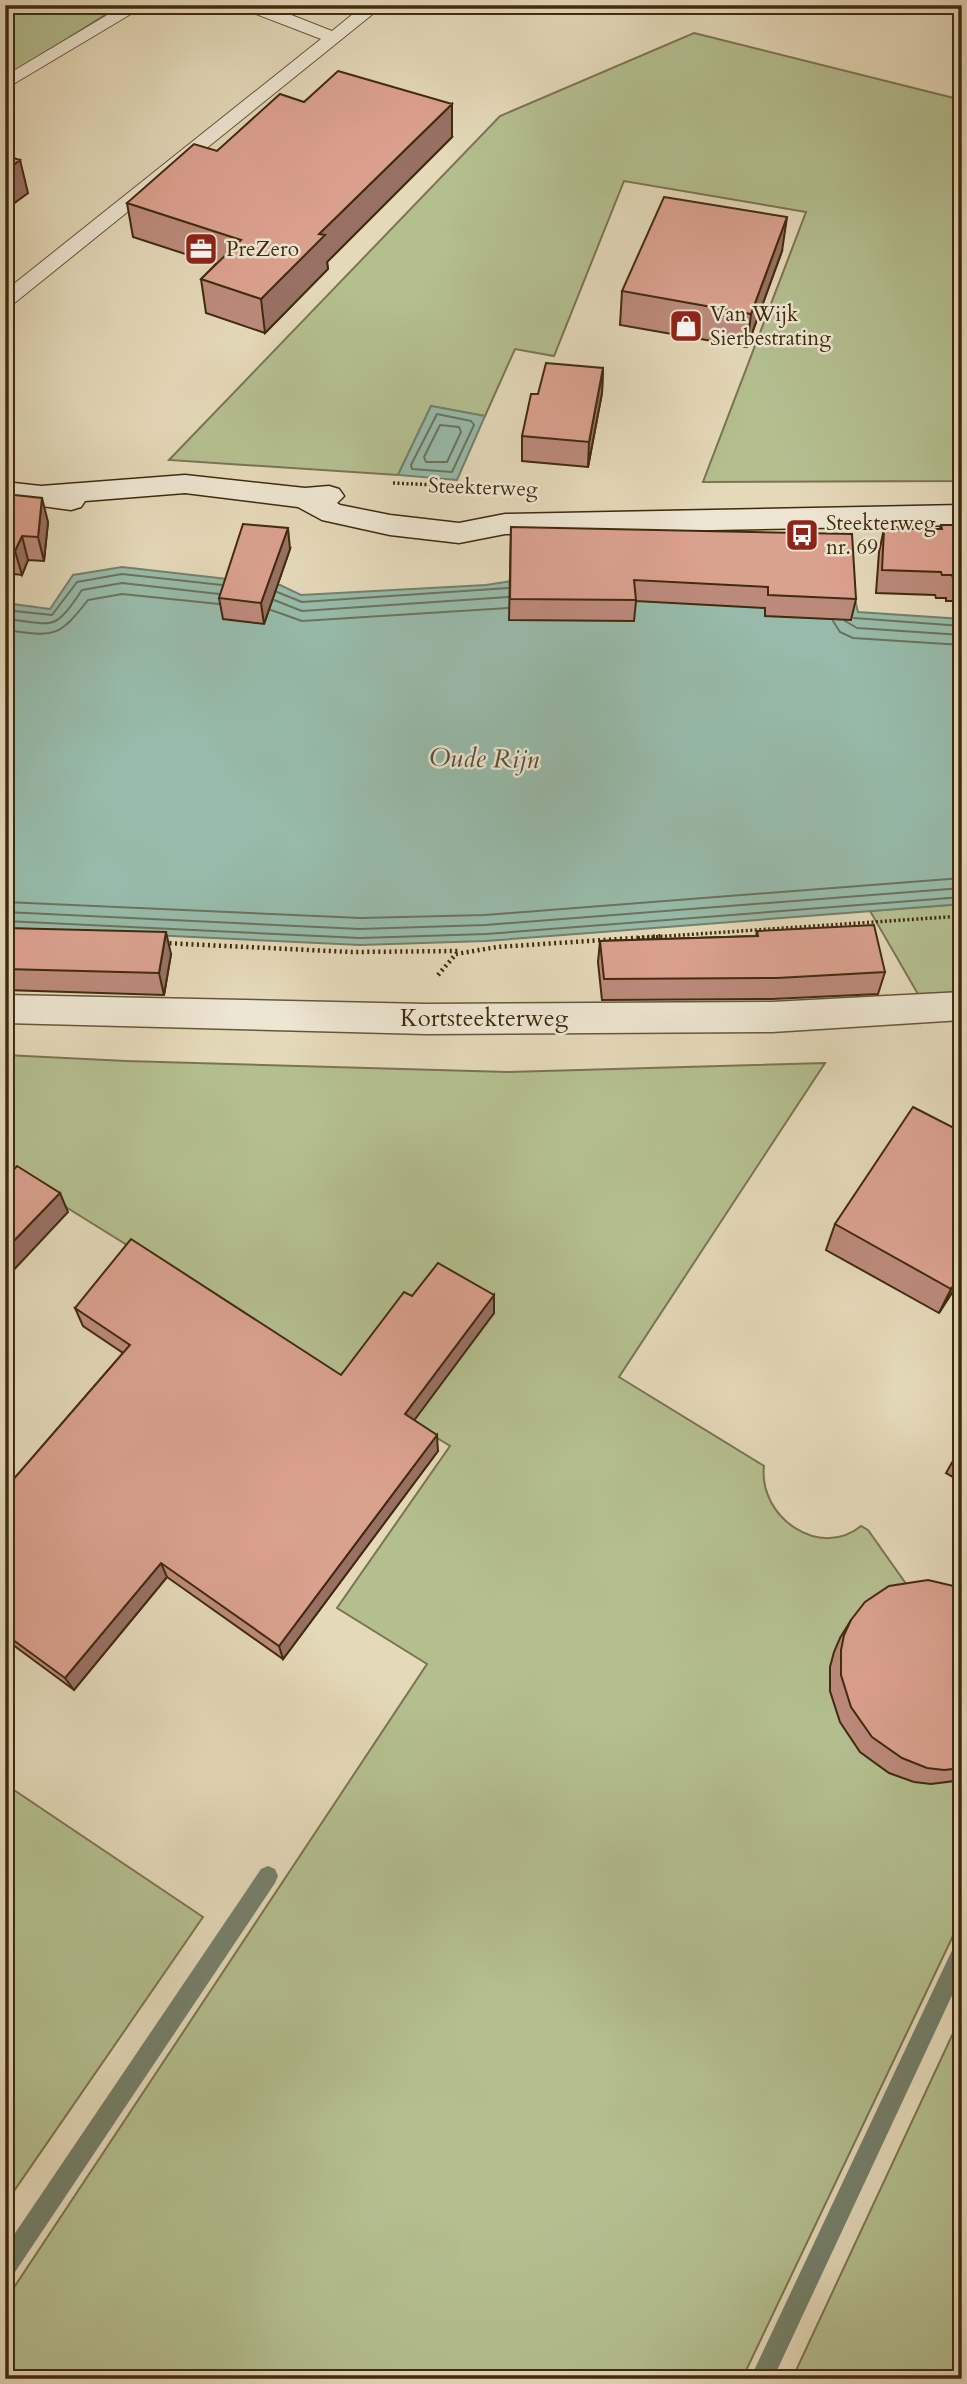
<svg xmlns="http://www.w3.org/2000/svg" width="967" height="2384" font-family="Cardo,serif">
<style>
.green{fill:#b4bf90;stroke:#7a7550;stroke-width:2}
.water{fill:#97bbaa;stroke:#74816c;stroke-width:2}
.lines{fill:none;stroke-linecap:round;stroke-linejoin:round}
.shore{stroke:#6c735c;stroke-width:2}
.stream{fill:#74816c;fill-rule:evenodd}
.service-casing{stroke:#69563a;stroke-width:2}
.tertiary-casing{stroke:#69563a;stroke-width:3}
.secondary-casing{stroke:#402b0f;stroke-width:3}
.path-far1{stroke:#402b0f;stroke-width:3.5;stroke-dasharray:2 2.5;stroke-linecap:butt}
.path{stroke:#402b0f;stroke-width:4.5;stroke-dasharray:2 3.5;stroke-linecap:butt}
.service{fill:#ede6d2;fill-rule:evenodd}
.tertiary{fill:#ede6d2;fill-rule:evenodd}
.secondary{fill:#ede6d2;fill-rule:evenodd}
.wall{fill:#bc8a7b;stroke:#402b0f;stroke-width:2}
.shaded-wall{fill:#997164;stroke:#402b0f;stroke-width:2}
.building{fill:#dba18f;stroke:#402b0f;stroke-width:2}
.labels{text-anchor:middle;stroke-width:5;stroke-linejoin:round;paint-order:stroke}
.far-poi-label{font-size:21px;fill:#402b0f;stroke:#ede6d2;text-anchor:start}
.far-street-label{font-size:21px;fill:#402b0f;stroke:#ede6d2}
.street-label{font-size:24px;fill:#402b0f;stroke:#ede6d2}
.water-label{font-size:26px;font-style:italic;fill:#564f36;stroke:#ede6d2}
</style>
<rect width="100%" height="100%" fill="#e4d9b9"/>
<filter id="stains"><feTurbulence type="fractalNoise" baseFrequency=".00286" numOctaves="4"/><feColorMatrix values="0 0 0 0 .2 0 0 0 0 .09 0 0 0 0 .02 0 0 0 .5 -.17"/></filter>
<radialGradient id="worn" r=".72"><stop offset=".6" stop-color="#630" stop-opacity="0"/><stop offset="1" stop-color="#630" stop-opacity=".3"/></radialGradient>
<path class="green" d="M5,5h116l-113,71 -3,-1z
M694,33l268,67v381l-259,1 103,-270 -182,-31 -70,175 -39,-7 -30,67 -54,-10 -33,69 -229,-15 331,-344z
M962,904v101l-36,3 -56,-97z
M5,1055l121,6 382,11 317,-9 -206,314 145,89c-6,51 56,94 97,60l7,4 68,96 26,20v271l-220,462h-737v-78l422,-637 -90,-56 113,-162 -426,-265 -19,21z
M5,1784l198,133 -198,287z
M962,2014v365h-170z"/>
<path class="water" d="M431,406l54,10 -28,64 -59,-5z
M122,567l158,18 21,10 185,-10 51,-8 314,7 7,28 104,7v285l-476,37 -126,4 -355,-17v-325l45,6 23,-34z"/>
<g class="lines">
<path class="shore" d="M437,414l34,7 3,4 -22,47 -40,-3 -1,-4z
M440,425l19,2 2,5 -14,30h-21l-2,-5z
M277,592l25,10 206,-14
M274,600l28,11 206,-14
M5,610l47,5 25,-33 45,-8 100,11
M271,610l31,11 206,-13
M854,618l108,8
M5,619c50,5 48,14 77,-29l40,-7 97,11
M833,621l7,11 13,6 109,7
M845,621l12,7 105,7
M5,630c48,6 52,10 83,-30l34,-6 97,10
M5,902l356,16 124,-3 477,-37
M5,912l355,17 125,-4 477,-37
M5,921l355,17 126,-4 476,-37"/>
<path class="stream" d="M268,1866l7,3 3,7 -3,7 -262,392 -8,3v-30l256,-379z
M962,1941v33l-189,405h-23l205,-435z"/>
<defs>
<path id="service" d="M124,5h22l-141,84v-13z
M240,5h26l66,26 32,-26h20l-372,300 -7,2v-16l316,-252 -78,-30z"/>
<path id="tertiary" d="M962,992v28l-190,12 -346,2 -421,-11v-28l421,9 346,-2z"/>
<path id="secondary" d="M185,475l120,13 24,-2 10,3 5,7 -7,7 3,2 50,10 69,8 46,-9 457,-9v20l-457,9 -46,9 -69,-8 -68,-15 -24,-13 -113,-14 -100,8 -4,6 -10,3 -66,-9v-19l36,4z"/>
</defs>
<use href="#service" class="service-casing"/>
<use href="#tertiary" class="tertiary-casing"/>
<use href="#secondary" class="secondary-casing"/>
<path class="path-far1" d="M393,483l86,4
M638,938l324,-22"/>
<path class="path" d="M164,943l187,9 108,-1
M438,975l18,-21 41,-7 167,-11"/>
<use href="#service" class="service"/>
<use href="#tertiary" class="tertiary"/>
<use href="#secondary" class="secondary"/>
</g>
<path class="wall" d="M304,102l148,35 -125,125 1,7 -63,64 -59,-20 -5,-34 15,-15 -83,-27 -6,-34z
M782,251l-35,96 -127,-22 2,-34z
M603,368l-1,25 -14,74 -66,-6v-25l16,-42z
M5,494l43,28 -4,39 -16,-1 -6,15 -17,-2z
M941,525h21v76h-16v-3h-10l-1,-3 -59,-2 3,-41 5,-23h56z
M511,527l345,72 -5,21 -86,-4v-8l-129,-7 -2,20 -125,-1z
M290,549l-26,75 -41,-5 -4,-21z
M5,928l166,26 -7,41 -159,-5z
M757,931l128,41 -7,22 -106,5 -170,1 -4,-38 2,-21 156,-5z
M835,1224l127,53 -23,36 -113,-63z
M494,1295v18l-80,107 24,31 -155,208 -116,-82 -93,113 -69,-51v-150l118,-136 -40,-27 -8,-18 266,67 71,-79z
M962,1445v37l-16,-9z
M962,1588v192l-31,4 -17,-2 -25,-9 -29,-21 -20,-30 -10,-31v-24l4,-15 6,-14 11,-18z"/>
<path class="shaded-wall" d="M452,104v33l-125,125 1,7 -63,64 -4,-34 58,-65z
M20,160l8,33 -23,17v-39z
M787,217l-5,34 -35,96 4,-33z
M603,368l-1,25 -14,74 1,-25z
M42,498l6,24 -4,39 -6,-24z
M288,528l2,21 -26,75 -3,-21z
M22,536l6,24 -6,15 -7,-24z
M166,932l5,22 -7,41 -5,-22z
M60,1193l8,19 -59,63 -4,-8v-17z
M962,1272v5l-23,36 12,-24z
M494,1295v18l-87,117 -2,-16z
M437,1435l1,16 -155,208 -4,-13z
M161,1563l6,14 -93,113 -9,-12z"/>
<path class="building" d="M338,71l114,33 -133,130 6,1 -64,64 -60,-20 40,-39 -114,-37 67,-59 23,7 63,-57 24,8z
M5,155l15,5 -15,11z
M664,197l123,20 -36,97 -129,-23z
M546,363l57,5 -14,74 -67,-6 9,-42h7z
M5,494l37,4 -4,39 -16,-1 -7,15 -10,-1z
M243,524l45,4 -27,75 -42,-5z
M941,525h21v53h-9l-1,-3h-10l-1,-3 -59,-2 2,-41h58z
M511,527l341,7 4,65 -88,-4v-8l-134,-7 2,20 -126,-1z
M874,925l11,47 -108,6 -173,1 -4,-38 158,-5 -1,-5z
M5,928l161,4 -7,41 -154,-4z
M913,1107l49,25v140l-11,17 -116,-65z
M17,1166l43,27 -55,57v-71z
M131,1239l210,136 63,-83 8,4 26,-33 56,32 -89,119 32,21 -158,211 -118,-83 -96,115 -60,-44v-145l125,-144 -55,-37z
M962,1445v16l-7,-4z
M928,1580l34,8v180l-18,2 -17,-2 -25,-10 -30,-21 -21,-30 -10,-32v-25l3,-15 7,-15 14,-18 24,-16z"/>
<defs>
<symbol id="office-square" viewBox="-11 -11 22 22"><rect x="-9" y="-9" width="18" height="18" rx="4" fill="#8f2418" stroke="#ede6d2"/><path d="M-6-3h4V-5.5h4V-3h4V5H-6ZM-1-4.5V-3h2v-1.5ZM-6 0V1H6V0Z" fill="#fff"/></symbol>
<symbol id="shop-square" viewBox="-11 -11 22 22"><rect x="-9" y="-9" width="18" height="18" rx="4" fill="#8f2418" stroke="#ede6d2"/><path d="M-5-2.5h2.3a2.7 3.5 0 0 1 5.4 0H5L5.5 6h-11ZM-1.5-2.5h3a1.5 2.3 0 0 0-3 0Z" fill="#fff"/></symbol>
<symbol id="bus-square" viewBox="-11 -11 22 22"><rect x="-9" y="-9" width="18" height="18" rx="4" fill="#8f2418" stroke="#ede6d2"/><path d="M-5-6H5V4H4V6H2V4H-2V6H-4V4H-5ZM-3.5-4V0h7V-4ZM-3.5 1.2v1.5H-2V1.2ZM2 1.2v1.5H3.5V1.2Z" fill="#fff"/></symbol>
</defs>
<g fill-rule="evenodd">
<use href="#office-square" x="182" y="230" width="38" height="38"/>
<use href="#shop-square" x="667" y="307" width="38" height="38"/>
<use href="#bus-square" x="783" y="516" width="38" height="38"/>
</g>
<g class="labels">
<g class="far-poi-label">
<text x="226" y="256">PreZero</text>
<text x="710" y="321">Van Wijk<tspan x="710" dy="24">Sierbestrating</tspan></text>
<text x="826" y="530">Steekterweg<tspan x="826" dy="24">nr. 69</tspan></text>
</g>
<g class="far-street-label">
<text transform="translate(483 487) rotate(2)" y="7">Steekterweg</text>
</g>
<g class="street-label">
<text x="484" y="1026">Kortsteekterweg</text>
</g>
<g class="water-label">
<text transform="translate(484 758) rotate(1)" y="9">Oude Rijn</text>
</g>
</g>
<rect width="967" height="2384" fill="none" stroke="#e4d9b9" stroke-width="28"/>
<rect x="7" y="7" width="953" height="2370" fill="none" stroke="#402b0f" stroke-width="3.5"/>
<rect x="14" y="14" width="939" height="2356" fill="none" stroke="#402b0f" stroke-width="2"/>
<rect width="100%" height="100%" filter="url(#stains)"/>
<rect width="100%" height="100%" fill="url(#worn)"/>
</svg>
